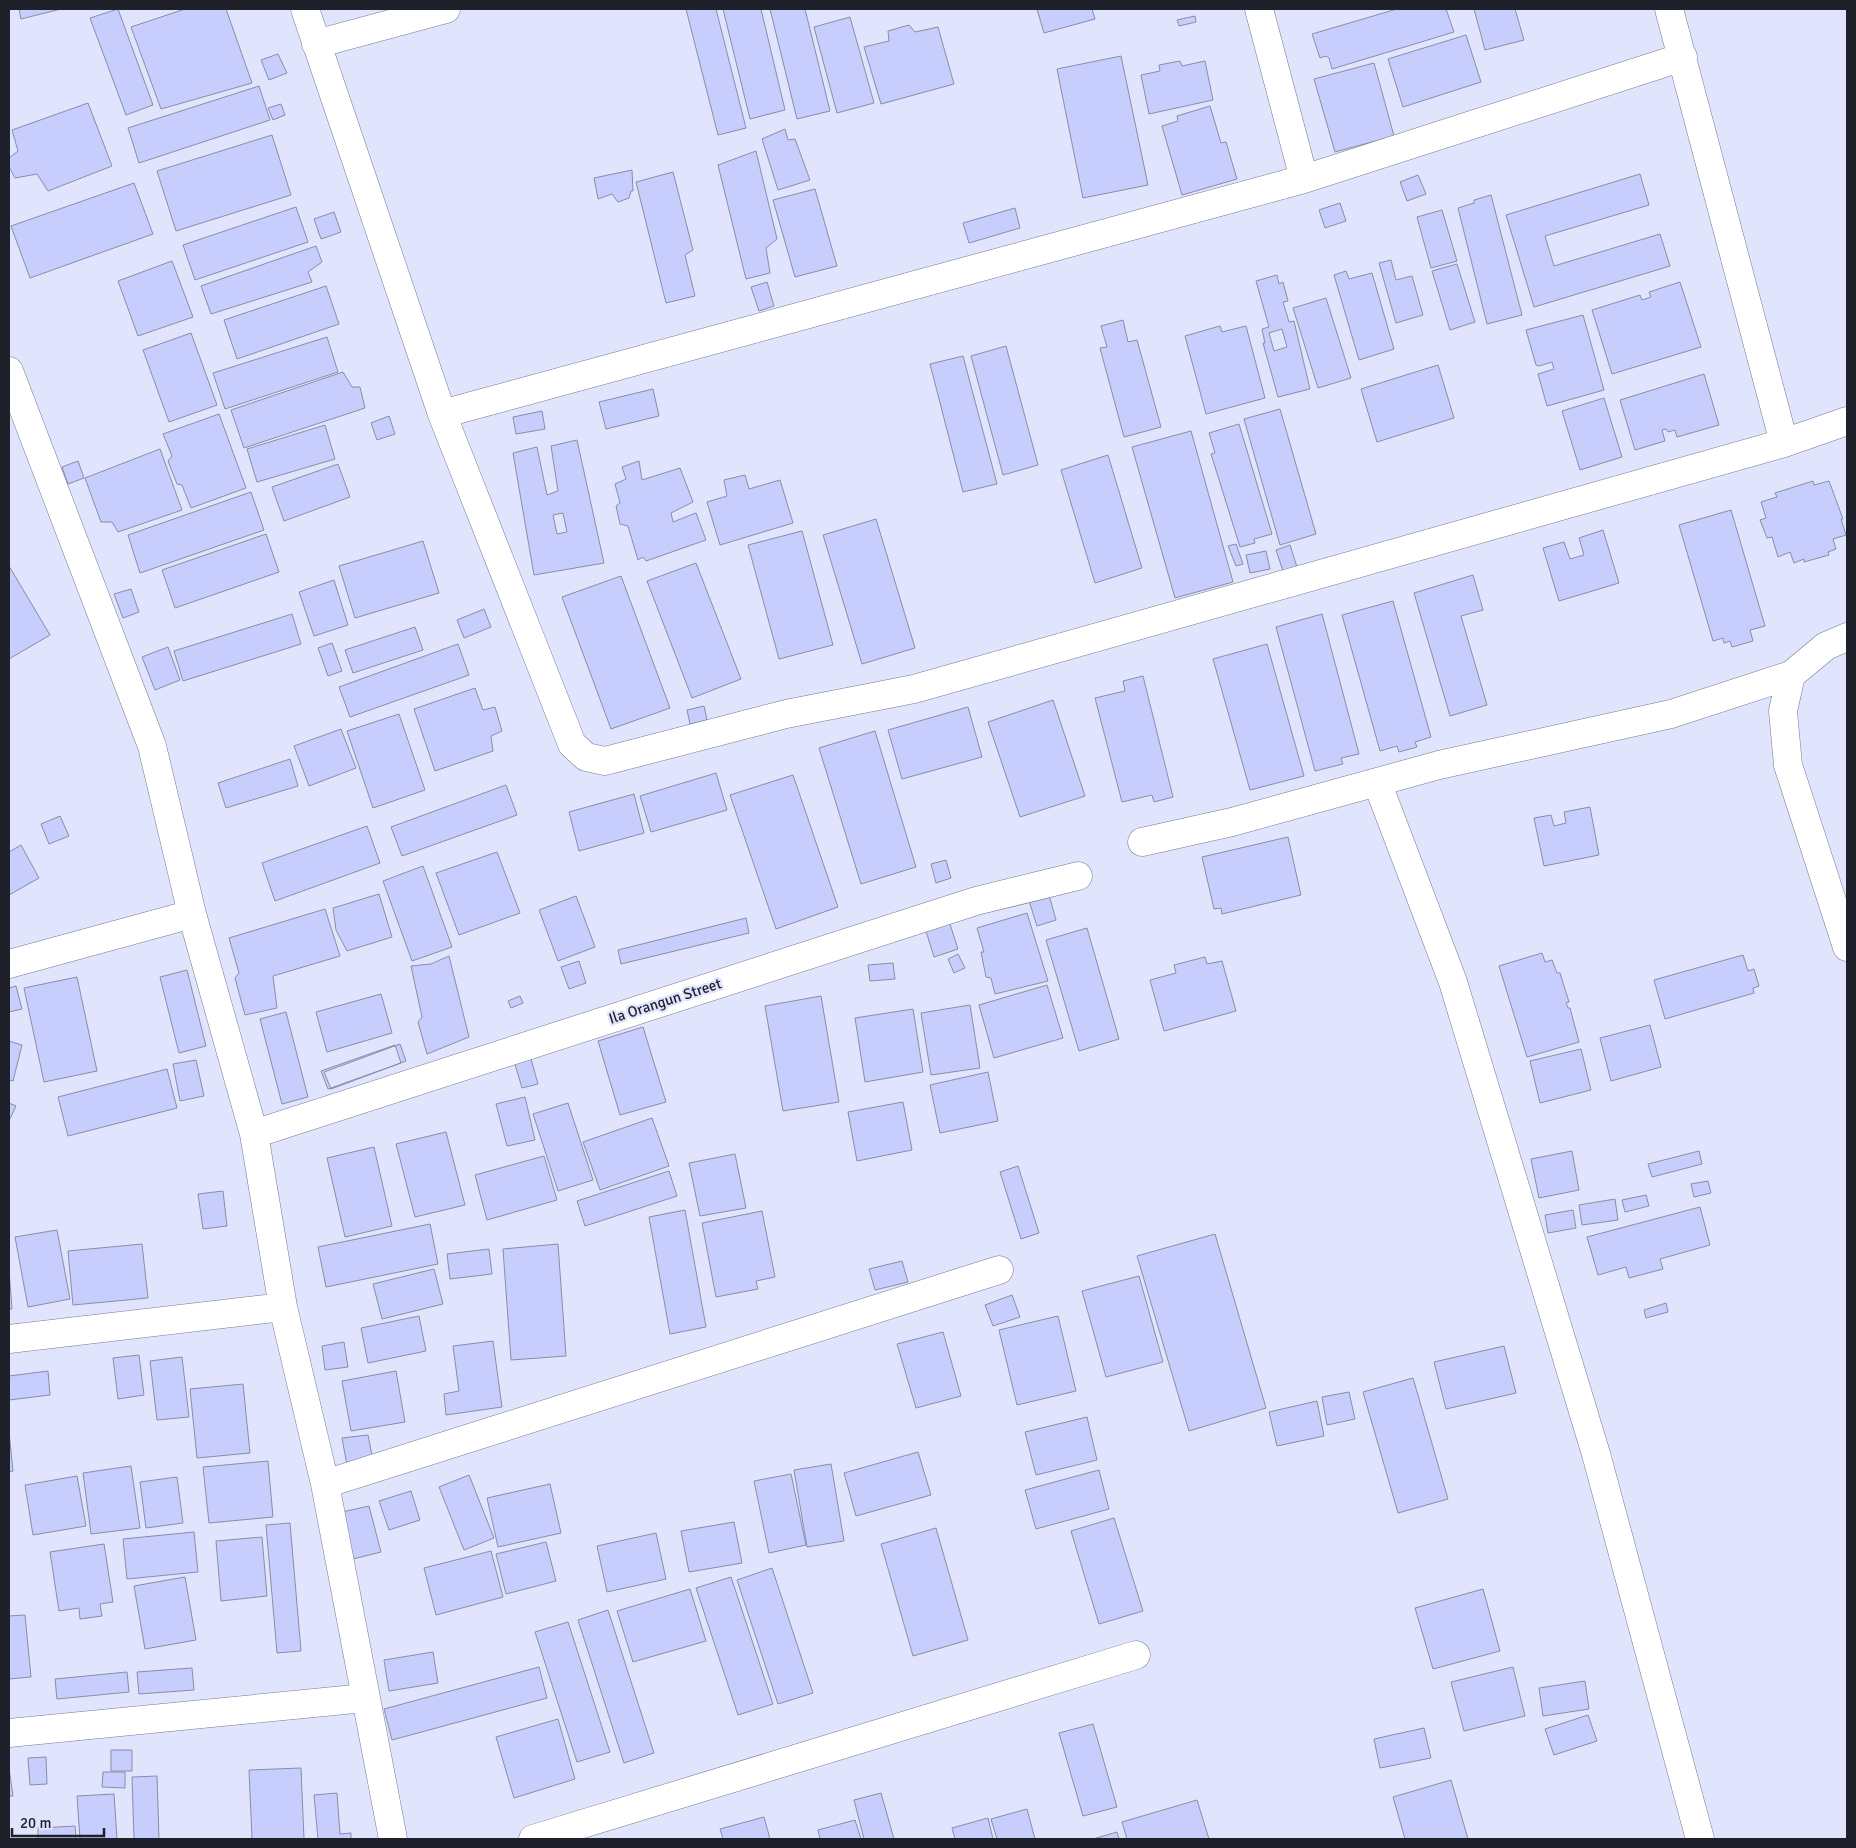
<svg xmlns="http://www.w3.org/2000/svg" width="1856" height="1848" font-family="Signika,sans-serif">
<style>
.building{fill:#c7cefe;stroke:#898da4;fill-rule:evenodd}
.lines{fill:none;stroke-linecap:round;stroke-linejoin:round}
.street-casing{stroke:#767990;stroke-width:29}
.street{stroke:#fff;stroke-width:28}
.labels{text-anchor:middle;stroke-width:4.5;stroke-linejoin:round;paint-order:stroke}
.street-label{font-size:15px;fill:#1f212a;stroke:#e0e4fd}
</style>
<rect width="100%" height="100%" fill="#e0e4fd"/>
<path class="building" d="M19,9h42l-40,10z
M118,9l35,96 -27,10 -36,-97z
M185,9h41l26,74 -91,26 -30,-82z
M686,9h30l30,119 -28,7z
M723,9h38l24,101 -35,9z
M770,9h35l25,102 -33,8z
M1037,9h55l3,10 -51,14z
M1397,9h49l8,23 -122,37 -3,-11 -3,-2 -6,2 -8,-24z
M1474,9h41l9,31 -39,10z
M1195,16l1,6 -17,4 -2,-6z
M850,17l24,86 -37,10 -23,-86z
M909,25l6,7 23,-5 16,57 -73,20 -17,-57 25,-6 -1,-10z
M1466,35l15,47 -78,25 -15,-48z
M278,54l9,19 -18,7 -8,-20z
M1121,56l27,129 -65,13 -26,-129z
M1180,61l2,5 23,-5 8,39 -64,14 -8,-39 19,-4 -1,-6z
M1374,63l20,73 -59,16 -21,-73z
M259,86l11,34 -131,43 -11,-35z
M88,103l24,63 -64,25 -11,-17 -22,4 -6,-11v-9l9,-7 -6,-21z
M281,104l4,11 -12,5 -5,-12z
M1210,106l11,37 5,-1 11,37 -55,16 -20,-69 16,-5 -1,-5z
M785,129l3,11 7,-1 15,41 -32,10 -16,-51z
M272,135l19,60 -115,36 -19,-60z
M756,151l21,88 -11,9 4,25 -24,6 -28,-114z
M632,170l1,21h-2l-2,7 -11,4 -6,-8 -14,5 -4,-21z
M673,172l20,78 -8,5 10,41 -29,7 -30,-121z
M1640,174l9,31 -104,31 9,30 106,-32 10,32 -136,41 -28,-92z
M1418,175l8,19 -19,7 -7,-19z
M134,183l19,51 -123,44 -19,-52z
M815,189l22,77 -42,11 -22,-77z
M1491,195l31,120 -35,9 -29,-116 16,-5v-3z
M1340,203l6,18 -21,7 -6,-18z
M296,207l12,35 -113,38 -12,-35z
M1015,208l5,20 -51,15 -6,-20z
M1442,210l15,51 -26,7 -14,-51z
M334,212l7,20 -20,7 -7,-20z
M316,246l6,16 -14,10 4,10 -101,32 -10,-28z
M1391,260l5,20 16,-4 11,39 -27,8 -17,-60z
M172,261l21,56 -55,19 -20,-55z
M1457,264l18,58 -25,8 -18,-59z
M1346,271l3,8 23,-6 22,76 -35,11 -25,-85z
M1277,275l2,9 4,-2 5,19 -5,1 6,20 5,-1 16,68 -32,8 -15,-54h2l-3,-14 7,-2 -13,-46zM1282,329l5,18 -13,4 -5,-18z
M767,282l7,24 -15,5 -8,-24z
M1680,282l21,65 -89,27 -20,-64 48,-15 2,5 9,-3 -2,-5z
M326,286l13,38 -102,35 -13,-39z
M1326,298l25,80 -33,10 -25,-80z
M1583,315l21,75 -57,16 -9,-32 16,-5 -2,-7 -13,4 -3,-1 -10,-35z
M1123,320l5,22 9,-2 24,87 -37,10 -24,-89 7,-1 -6,-21z
M1220,326l2,6 24,-6 19,72 -59,16 -21,-78z
M191,333l26,72 -48,17 -26,-72z
M327,337l11,35 -113,37 -12,-36z
M1006,346l32,119 -35,10 -32,-119z
M963,356l34,128 -34,8 -33,-128z
M1438,365l16,53 -77,24 -16,-53z
M343,372l9,15h8l5,21 -121,40 -13,-38z
M1704,374l15,51 -42,12 -2,-7 -7,2 -2,-3 -4,1 3,11 -30,9 -15,-50z
M653,389l6,27 -53,13 -7,-27z
M1604,398l18,59 -42,13 -18,-59z
M1280,409l36,125 -36,11 -36,-126z
M542,411l3,18 -29,5 -3,-17z
M219,414l27,74 -55,20 -9,-23 -5,-1 -9,-23 4,-5 -9,-22z
M389,416l6,18 -18,6 -6,-17z
M1239,424l33,110 -18,5 1,4 -15,4 -29,-93 4,-1 -6,-20z
M325,425l10,34 -78,23 -10,-33z
M1191,431l42,151 -58,16 -43,-151z
M577,440l27,123 -70,12 -21,-122 24,-6 10,48 11,-4 -7,-45zM563,513l4,19 -10,2 -4,-19z
M160,449l22,61 -64,22 -6,-10h-11l-16,-44z
M1108,455l34,113 -47,15 -34,-113z
M78,461l6,17 -16,6 -6,-17z
M639,461l3,19 38,-12 13,34 -22,11 2,9 23,-9 10,27 -60,21 -3,-4 -5,3 -10,-34 -8,-2 -4,-18 4,-3 -5,-19 11,-5 -4,-12z
M338,464l12,33 -66,24 -12,-34z
M745,475l4,14 31,-9 13,43 -73,22 -13,-43 20,-6 -3,-16z
M1813,481l1,4 15,-4 14,38h-2l5,16 -13,4 3,10 -8,3 1,3 -25,7v-3l-10,4 -4,-11 -12,5 -6,-20 -5,1 -7,-18 6,-2 -5,-16 16,-5 -2,-4z
M251,492l13,38 -124,43 -12,-38z
M1731,510l34,116 -15,4 3,11 -21,6 -2,-6 -6,2 -1,-5 -10,3 -34,-116z
M876,519l39,129 -53,16 -39,-129z
M1603,530l16,53 -60,18 -16,-53 21,-6 6,17 14,-4 -5,-17z
M802,531l31,114 -54,14 -31,-114z
M266,534l13,38 -104,36 -13,-38z
M423,541l16,52 -84,25 -16,-52z
M1236,544l7,20 -7,2 -8,-20z
M1290,545l7,22 -14,4 -7,-21z
M1266,551l4,18 -20,4 -4,-18z
M696,563l45,116 -49,19 -45,-117z
M9,566l41,69 -41,24z
M1473,575l10,35 -22,6 26,89 -37,11 -36,-123z
M621,576l49,132 -59,21 -49,-132z
M334,580l14,45 -34,11 -15,-44z
M131,589l8,23 -16,6 -9,-24z
M1393,601l38,136 -16,5 2,5 -18,5 -2,-6 -17,5 -38,-136z
M484,609l7,18 -27,11 -7,-18z
M292,614l9,30 -118,37 -9,-30z
M1322,614l37,140 -18,4 2,6 -28,7 -39,-144z
M415,627l8,23 -70,23 -8,-23z
M332,643l10,28 -14,5 -10,-28z
M458,644l11,31 -119,42 -11,-30z
M1267,644l37,132 -54,14 -37,-131z
M168,647l12,33 -25,10 -13,-33z
M1143,676l30,121 -19,5 -2,-7 -30,7 -27,-104 30,-7 -2,-10z
M475,688l8,22 12,-3 7,24 -11,5 2,15 -58,20 -21,-62z
M1053,700l32,96 -65,21 -32,-95z
M704,706l3,14 -17,4 -3,-14z
M968,707l14,50 -80,22 -14,-49z
M399,714l26,76 -52,18 -26,-77z
M341,729l15,39 -47,18 -15,-40z
M875,731l41,136 -55,17 -42,-136z
M290,759l8,27 -72,22 -8,-25z
M716,773l11,37 -76,22 -11,-36z
M793,775l45,132 -62,22 -46,-134z
M506,785l11,30 -115,41 -11,-29z
M634,794l10,39 -65,18 -10,-39z
M1590,807l9,48 -55,11 -10,-48 17,-3 3,11 12,-3 -2,-11z
M60,816l9,20 -20,8 -8,-20z
M367,826l13,37 -105,38 -13,-38z
M1288,837l13,58 -79,19 -1,-6 -7,1 -12,-52z
M21,845l18,33 -30,17v-43z
M497,852l23,61 -61,22 -23,-62z
M946,860l5,18 -15,5 -5,-19z
M423,866l29,81 -40,14 -29,-80z
M379,894l13,43 -45,14 -11,-21 -3,-22z
M1049,895l7,25 -19,6 -8,-25z
M576,896l19,51 -37,14 -19,-51z
M325,909l15,47 -67,20 4,32 -32,7 -10,-37 4,-5 -10,-35z
M1027,913l21,68 -53,13 -4,-16 -5,-1 -5,-25h3l-7,-24z
M746,918l3,15 -128,31 -3,-14z
M949,921l9,28 -24,8 -9,-29z
M1087,928l32,111 -40,12 -33,-111z
M1542,953l3,9 7,-2 5,13h3l9,29 -3,1 2,5h2l9,34 -52,15 -28,-91z
M958,954l7,14 -11,5 -6,-14z
M1743,955l5,16 6,-2 5,17 -6,2 1,5 -89,26 -11,-39z
M449,956l20,81 -42,17 -9,-32 4,-5 -11,-51 20,-2z
M1205,957l2,7 15,-3 14,50 -72,20 -14,-51 26,-7 -2,-8z
M579,961l7,22 -17,6 -8,-22z
M893,963l2,16 -25,2 -2,-16z
M187,970l19,76 -27,7 -19,-76z
M77,977l20,94 -53,11 -20,-94z
M1047,985l16,53 -69,20 -15,-53z
M16,986l6,23 -13,3v-24z
M381,994l11,39 -65,19 -11,-40z
M520,996l3,7 -12,5 -3,-7z
M821,996l18,106 -56,9 -18,-105z
M970,1005l10,63 -49,7 -10,-62z
M913,1009l10,63 -58,10 -10,-64z
M286,1012l22,85 -26,7 -22,-85z
M1650,1025l11,42 -50,14 -11,-43z
M643,1027l23,75 -46,13 -22,-74z
M9,1041l13,4 -9,36 -4,-1z
M400,1044l6,17 -75,28 -7,-17z
M395,1045l6,18 -73,26 -7,-18z
M1581,1049l10,41 -51,13 -10,-42z
M531,1059l7,25 -16,4 -7,-24z
M196,1060l8,36 -24,5 -7,-37z
M167,1069l10,39 -109,28 -10,-39z
M988,1072l10,49 -58,12 -10,-48z
M525,1097l10,43 -28,6 -11,-42z
M903,1102l9,48 -55,11 -9,-49z
M9,1103l7,3 -7,15z
M568,1103l25,77 -35,11 -25,-77z
M652,1118l17,48 -69,24 -17,-48z
M446,1132l19,73 -50,12 -19,-73z
M374,1147l18,79 -47,11 -18,-79z
M1572,1151l7,39 -40,8 -8,-39z
M1699,1151l3,13 -50,13 -4,-13z
M735,1154l11,54 -46,8 -11,-53z
M544,1156l13,44 -70,20 -12,-45z
M1018,1166l21,67 -18,6 -21,-67z
M669,1171l8,25 -92,30 -8,-25z
M1708,1181l3,12 -17,4 -3,-13z
M223,1191l4,35 -24,3 -5,-35z
M1646,1195l3,11 -24,6 -3,-12z
M1615,1199l3,21 -36,5 -3,-20z
M1700,1207l10,38 -50,14 3,10 -34,9 -3,-11 -28,8 -11,-38z
M685,1210l21,117 -36,7 -21,-117z
M1573,1210l3,18 -28,5 -3,-18z
M762,1211l13,66 -19,4 2,8 -42,8 -14,-74z
M430,1224l8,40 -112,23 -8,-40z
M57,1230l13,69 -42,8 -13,-70z
M1215,1234l51,174 -77,23 -52,-175z
M142,1244l6,54 -75,7 -5,-54z
M558,1244l8,112 -55,4 -8,-111z
M489,1249l3,25 -42,5 -3,-25z
M902,1261l6,21 -33,8 -6,-21z
M434,1269l9,35 -61,15 -9,-35z
M9,1270l3,39h-3z
M1139,1276l24,86 -57,15 -24,-86z
M1012,1295l8,22 -27,9 -8,-21z
M1666,1303l2,9 -22,6 -2,-8z
M419,1316l7,35 -58,12 -7,-35z
M1058,1316l18,75 -59,14 -18,-75z
M943,1332l18,64 -45,12 -19,-64z
M493,1341l9,66 -56,8 -2,-21 15,-3 -6,-45z
M344,1342l4,25 -23,3 -3,-24z
M1504,1346l12,47 -70,16 -12,-47z
M139,1355l5,40 -26,4 -5,-41z
M182,1357l7,60 -32,3 -7,-59z
M48,1371l2,24 -41,5v-24z
M396,1371l9,51 -54,9 -9,-50z
M1413,1378l35,121 -50,14 -35,-121z
M243,1384l7,69 -53,5 -7,-69z
M1349,1392l6,27 -28,6 -5,-28z
M1317,1401l7,35 -47,10 -8,-34z
M1087,1417l10,43 -61,15 -11,-43z
M9,1432l4,39 -4,1z
M368,1435l5,26 -26,4 -5,-27z
M918,1452l13,43 -75,21 -12,-43z
M268,1461l5,56 -64,6 -6,-56z
M831,1464l13,77 -37,6 -13,-77z
M131,1466l9,62 -49,6 -8,-61z
M1099,1470l10,39 -73,20 -11,-39z
M791,1474l15,71 -37,8 -15,-72z
M469,1475l25,63 -30,12 -25,-63z
M77,1476l9,50 -53,9 -8,-50z
M177,1477l6,46 -37,5 -6,-46z
M550,1484l11,49 -63,14 -11,-49z
M411,1491l9,29 -31,10 -10,-29z
M369,1506l12,46 -28,7 -11,-47z
M1114,1518l29,93 -44,13 -28,-93z
M734,1522l8,41 -53,9 -8,-41z
M290,1523l11,128 -24,2 -11,-128z
M936,1528l32,112 -55,16 -32,-112z
M194,1532l4,40 -71,7 -4,-40z
M656,1533l10,46 -59,13 -10,-46z
M262,1537l5,59 -46,5 -5,-60z
M546,1542l10,39 -50,13 -10,-40z
M104,1544l9,58 -13,2 2,12 -22,3 -1,-11 -20,3 -9,-59z
M491,1551l12,46 -67,18 -12,-47z
M772,1568l41,125 -35,11 -41,-124z
M185,1577l11,63 -51,9 -11,-63z
M731,1577l42,127 -35,11 -42,-127z
M690,1589l16,52 -73,21 -16,-51z
M1483,1589l17,62 -67,18 -18,-61z
M608,1610l46,143 -30,10 -46,-143z
M25,1615l6,62 -22,2v-63z
M568,1622l42,130 -33,10 -42,-130z
M433,1652l5,31 -49,8 -5,-31z
M539,1667l8,31 -155,42 -8,-31z
M1513,1667l12,49 -61,15 -13,-49z
M192,1668l2,22 -55,4 -2,-22z
M127,1672l2,20 -72,7 -2,-20z
M1585,1681l4,28 -46,7 -4,-28z
M1588,1715l9,26 -43,14 -9,-26z
M558,1719l17,60 -61,19 -18,-61z
M1093,1724l24,83 -34,9 -24,-83z
M1424,1728l7,30 -51,10 -6,-29z
M111,1750h21v21h-21z
M46,1757l1,27 -17,1 -2,-27z
M9,1768l4,28h-4z
M301,1768l3,71h-52l-3,-69z
M103,1772h22v16l-23,-1z
M157,1776l2,63h-25l-2,-62z
M1451,1780l17,59h-63l-12,-42z
M337,1793l3,41 11,-1v6h-33l-4,-44z
M881,1793l13,46h-30l-10,-39z
M114,1794l3,45h-37l-3,-43z
M1197,1800l12,39h-82l-5,-17z
M1027,1809l8,30h-38l-6,-20z
M764,1817l6,22h-47l-3,-10z
M988,1818l5,21h-38l-3,-11z
M855,1820l6,19h-41l-2,-9z
M75,1826l1,13h-38v-11z
M1117,1832l2,7h-26z"/>
<g class="lines">
<defs>
<path id="street" d="M305,9l137,405 130,330 14,13 19,4 181,-47 128,-25 870,-246 63,-22
M1259,9l45,170
M1669,9l115,434
M316,44l130,-35
M9,371l143,375 40,168 62,220 29,173 42,177 68,355
M442,414l862,-235 379,-122
M1847,637l-21,9 -35,29 -8,36 5,54 59,182
M1377,782l76,200 143,472 104,385
M1142,842l90,-20 207,-57 232,-51 120,-39
M9,964l183,-50
M254,1134l722,-233 102,-25
M9,1339l274,-32
M325,1484l674,-214
M9,1733l356,-35
M533,1839l603,-184"/>
</defs>
<use href="#street" class="street-casing"/>
<use href="#street" class="street"/>
</g>
<g class="labels">
<g class="street-label">
<text transform="translate(665 1001) rotate(-18)" y="5">Ila Orangun Street</text>
</g>
</g>
<rect width="1856" height="1848" fill="none" stroke="#1f212a" stroke-width="20"/>
<path d="M12 1828v8h92v-8" fill="none" stroke="#1f212a" stroke-width="2.5"/>
<text x="20" y="1828" font-size="15" fill="#1f212a" stroke="#e0e4fd" stroke-width="4" paint-order="stroke">20 m</text>
</svg>
